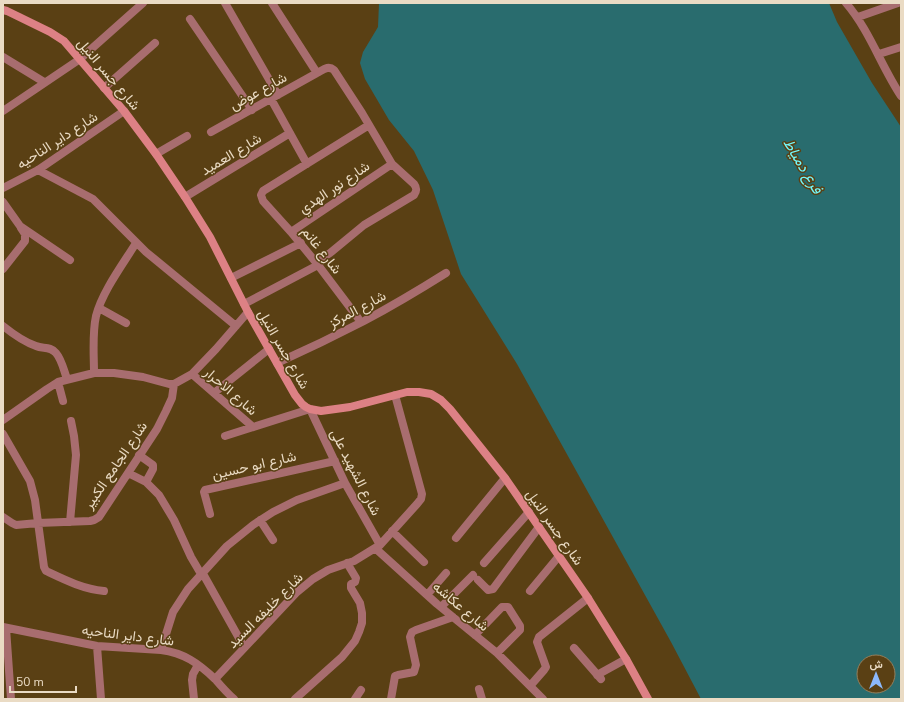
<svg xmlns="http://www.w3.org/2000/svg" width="904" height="702" font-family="'Nunito Sans',Vazirmatn,sans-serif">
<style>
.water{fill:#296c6e;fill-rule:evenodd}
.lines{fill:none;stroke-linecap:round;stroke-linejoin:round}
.street{stroke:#a86d6f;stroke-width:8}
.secondary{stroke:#dd8185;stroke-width:8}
.labels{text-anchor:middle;stroke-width:3;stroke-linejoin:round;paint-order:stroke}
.street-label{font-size:14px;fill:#eadbc4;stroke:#5a4014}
.water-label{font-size:15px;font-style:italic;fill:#73fafe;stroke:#5a4014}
</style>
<rect width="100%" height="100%" fill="#5a4014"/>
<path class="water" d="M379,3h450l8,19 35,61 29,44v572h-200l-30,-57 -154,-278 -56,-90 -28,-84 -19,-39 -25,-31 -24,-41 -5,-16 3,-11 15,-25zM864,662h24v24h-24z"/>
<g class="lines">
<path class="street" d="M225,3l53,92
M272,3l45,70
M846,3c24,28 35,63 55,93
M858,17l40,-14
M190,19l62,91
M879,54l22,-7
M3,57l41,25
M104,88l51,-45
M271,99l36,65
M3,111l77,-52 63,-56
M211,132l106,-59c6,-3 11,-8 17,-3l28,43 30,51 22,20c3,4 3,7 0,11l-50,30 -34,28 -6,4 -6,8 -74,39
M156,154l31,-18
M38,170l55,29 53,53 90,74
M3,188l35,-18 86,-59
M185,197l105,-64
M3,202l17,24 50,34
M291,232l101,-68
M3,269l22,-28v-7l-4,-6
M231,278l70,-35
M99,308l27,15
M358,318l-40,-53 -27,-33 -28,-31 -2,-6 2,-4 106,-66
M3,326c10,8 21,16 33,20 7,3 14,0 20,7 6,7 8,18 11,26
M277,363c29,-13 58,-27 87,-42 28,-15 55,-31 82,-48
M94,373c0,-18 -2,-39 2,-57 6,-24 27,-52 40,-73
M192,374l61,53
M58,382l5,19
M214,393l55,-44
M3,420l44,-31 11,-7 36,-9h20l29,4 26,7h5l18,-10 24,-25 32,-37
M3,434l27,47 5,19 9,67 2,4c19,9 37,18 58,20
M225,436l85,-27 35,74 35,62
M139,455l14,10v4l-7,13
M128,473l18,9 13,13 15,25 17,37 10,17
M210,514l-6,-22 1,-2 130,-29
M3,517l9,6 4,2 22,-2 52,-2 4,-1 5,-3 58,-88 9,-18 6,-13 2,-14
M260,520l13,20
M70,522l6,-67 -2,-19 -3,-15
M392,531l32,31
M456,538l49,-60
M375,548l62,56 60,49 46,46
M484,563l45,-51
M202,572l42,75
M478,580l10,10 5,-1 46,-62
M530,591l29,-35
M427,595l19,-22
M441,607l32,-32
M3,627l94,19 64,4c23,3 37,13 54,29 6,7 12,14 19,20
M6,628l5,71
M475,635l27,-28h6l12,19v4l-23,23
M97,646l4,53
M574,648l27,31
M161,650l12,-38 15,-23 39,-43 26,-21 20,-13 24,-12 48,-17
M597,675l29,-16
M215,679l81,-86 17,-14 15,-9 26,-9 26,-16 37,-41 4,-5 1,-5 -27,-99
M530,686l14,-16 2,-3 -9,-25 2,-5 49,-39
M479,689l3,10
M194,699l-2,-19 1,-6 5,-9
M295,699l47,-42 13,-16 4,-9 3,-9v-10l-2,-10 -9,-15v-4l4,-2 1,-4 -9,-15
M355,699l6,-9
M391,699l4,-23 3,-1 16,-3 2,-7 -6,-28 2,-5 4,-2 37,-13"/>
<path class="secondary" d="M3,10l4,1 43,21 14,9 60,70 32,43 29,43 25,40 38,75 47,83 7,9 4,3 4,2 11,2 29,-4 57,-15h12l12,2 10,6 9,9 55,69 83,120 38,61 22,40"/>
</g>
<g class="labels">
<g class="street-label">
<text transform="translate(109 74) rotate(50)" y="5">شارع جسر النيل</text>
<text transform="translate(258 91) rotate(-29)" y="5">شارع عوض</text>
<text transform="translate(57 140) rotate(-33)" y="5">شارع داير الناحيه</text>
<text transform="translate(231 154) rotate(-31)" y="5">شارع العميد</text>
<text transform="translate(334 187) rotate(-34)" y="5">شارع نور الهدي</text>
<text transform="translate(322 250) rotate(52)" y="5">شارع غانم</text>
<text transform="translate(357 309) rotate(-28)" y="5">شارع المركز</text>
<text transform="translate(284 349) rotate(60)" y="5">شارع جسر النيل</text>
<text transform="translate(231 391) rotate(41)" y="5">شارع الاحرار</text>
<text transform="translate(115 465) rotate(-56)" y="5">شارع الجامع الكبير</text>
<text transform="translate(254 465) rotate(-13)" y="5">شارع ابو حسين</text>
<text transform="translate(356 472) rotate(63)" y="5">شارع الشهيد على</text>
<text transform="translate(555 527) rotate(55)" y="5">شارع جسر النيل</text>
<text transform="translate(461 606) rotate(40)" y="5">شارع عكاشه</text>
<text transform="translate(265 610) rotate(-45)" y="5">شارع خليفه السيد</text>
<text transform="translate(128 635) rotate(7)" y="5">شارع داير الناحيه</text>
</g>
<g class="water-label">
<text transform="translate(803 166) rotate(59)" y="5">فرع دمياط</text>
</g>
</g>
<rect width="904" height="702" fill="none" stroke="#eadbc4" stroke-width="8"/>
<g transform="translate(876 674)"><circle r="19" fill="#5a4014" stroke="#947e5a"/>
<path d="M0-3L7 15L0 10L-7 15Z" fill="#8cb9fc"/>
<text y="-6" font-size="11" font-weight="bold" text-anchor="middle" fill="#eadbc4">ش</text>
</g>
<path d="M10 686v6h66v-6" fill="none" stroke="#eadbc4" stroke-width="2"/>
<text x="16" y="686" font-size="12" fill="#eadbc4" stroke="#5a4014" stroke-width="3" paint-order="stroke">50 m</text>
</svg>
